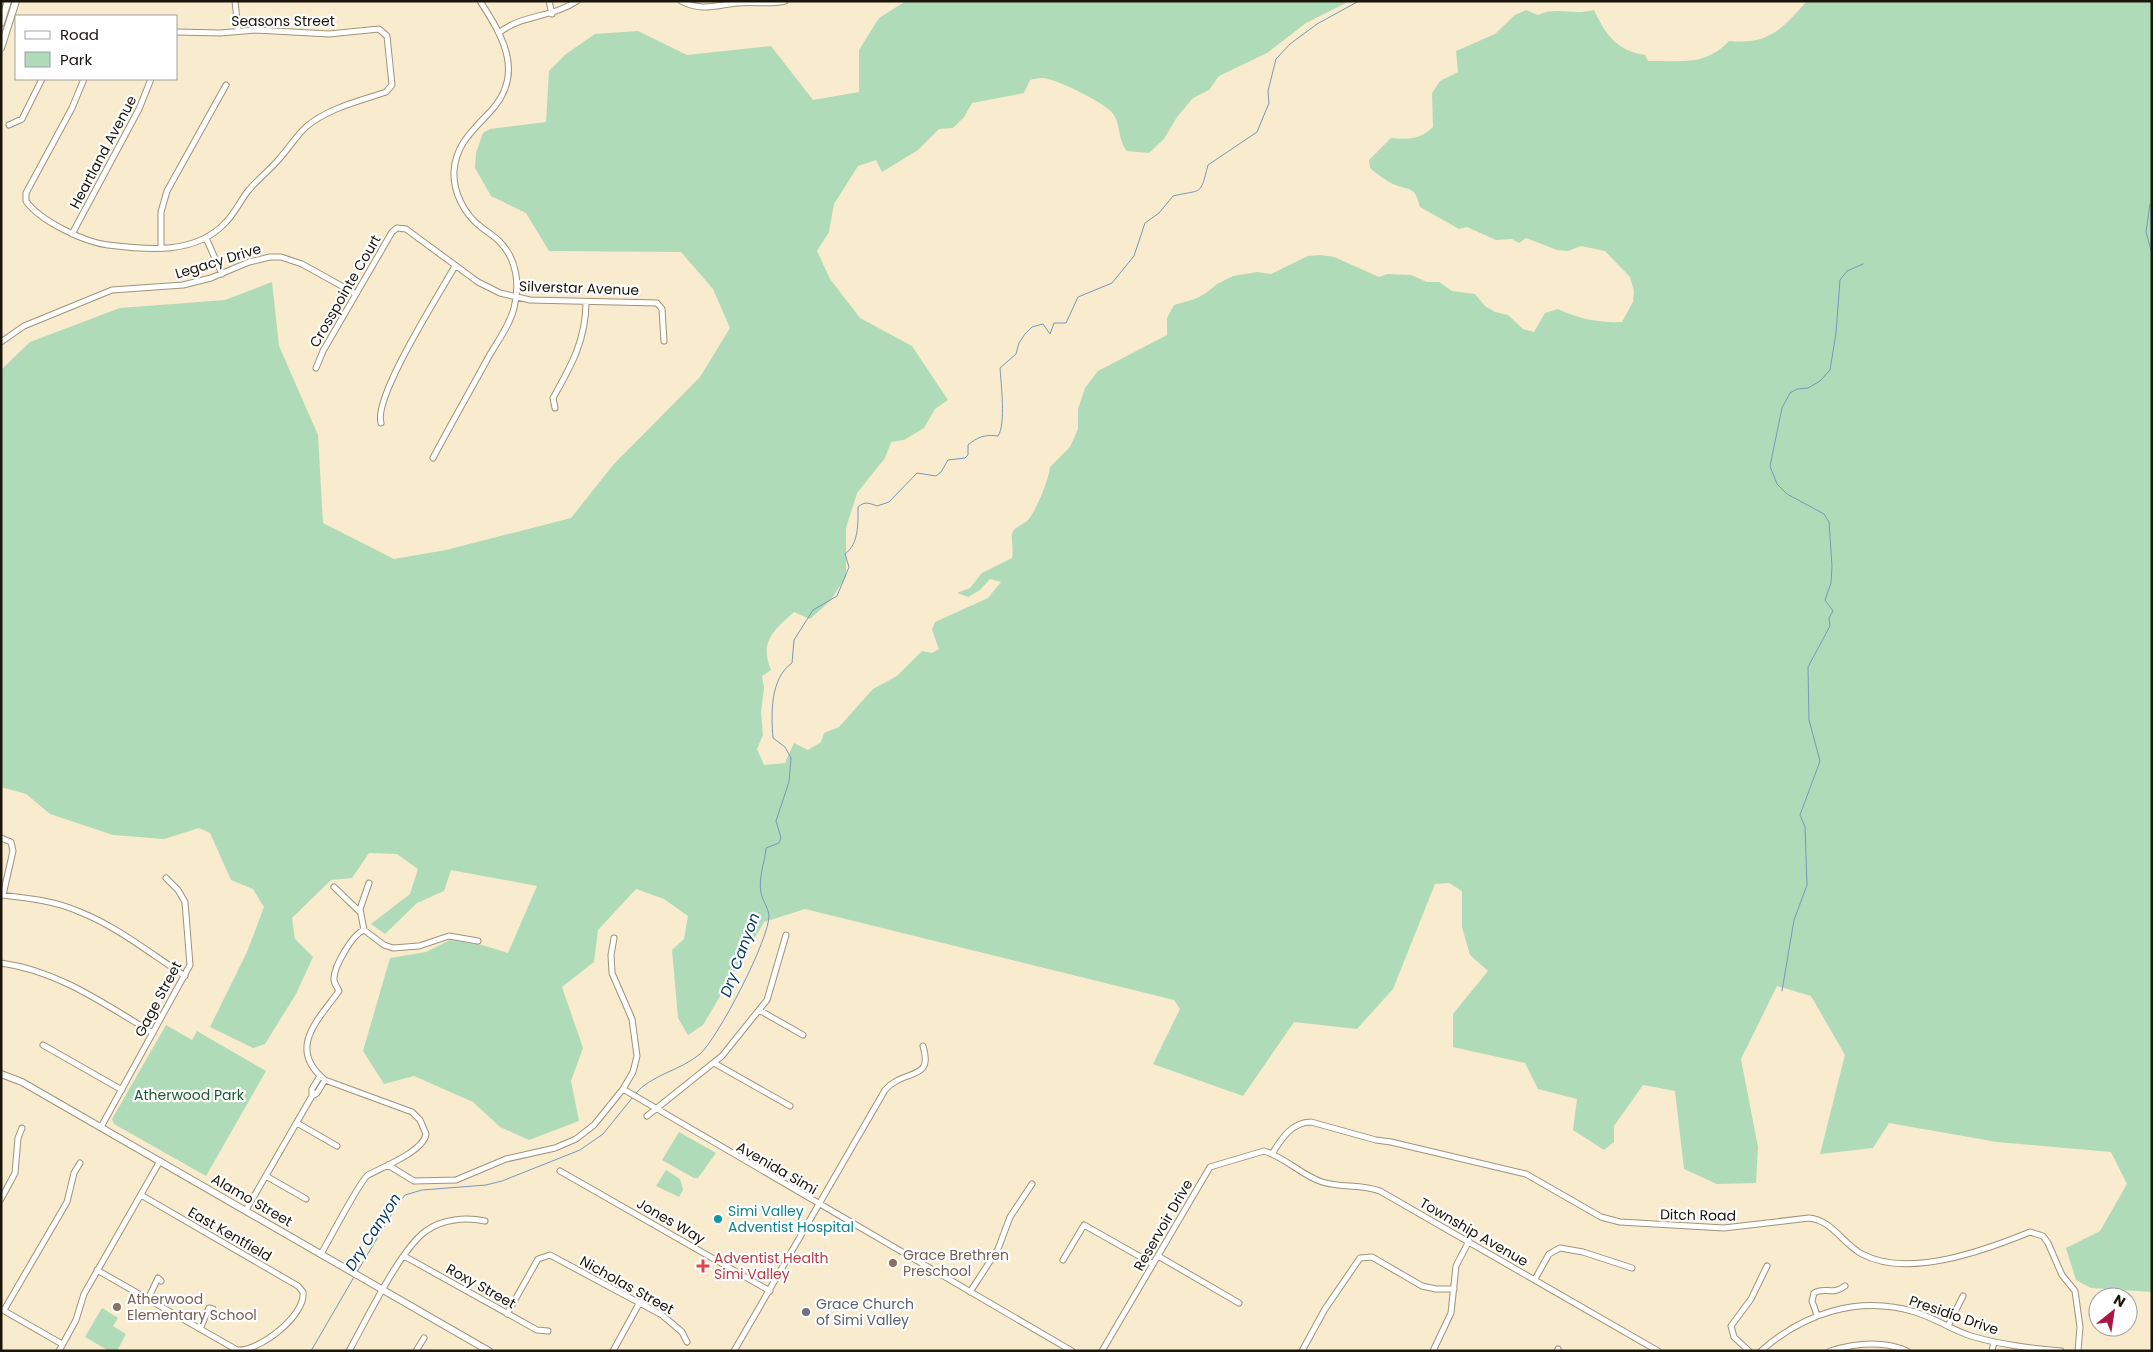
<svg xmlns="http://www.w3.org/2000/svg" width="2153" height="1352" font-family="Poppins,sans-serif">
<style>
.green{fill:#b0dbb8}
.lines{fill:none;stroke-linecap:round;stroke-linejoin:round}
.stream{stroke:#7798bd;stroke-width:1}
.minor-casing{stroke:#a09378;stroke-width:7}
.major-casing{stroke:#a09378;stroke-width:8}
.minor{stroke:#fff;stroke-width:5}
.major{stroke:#fff;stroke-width:6}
.culture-dot{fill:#0f9aa8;stroke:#fff;stroke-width:2}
.education-dot{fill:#8d6e63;stroke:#fff;stroke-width:2}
.health-dot{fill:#e0444e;stroke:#fff;stroke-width:2}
.worship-dot{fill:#6b7280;stroke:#fff;stroke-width:2}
.labels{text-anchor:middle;stroke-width:4.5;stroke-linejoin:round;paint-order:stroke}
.street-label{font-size:14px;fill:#1a150a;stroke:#fff}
.park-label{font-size:14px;fill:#1b5b2f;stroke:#fff}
.culture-label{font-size:14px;fill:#0d838f;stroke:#fff;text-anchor:start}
.education-label{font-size:14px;fill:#785e54;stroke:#fff;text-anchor:start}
.health-label{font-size:14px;fill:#be3a42;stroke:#fff;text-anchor:start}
.worship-label{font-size:14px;fill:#5b616d;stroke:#fff;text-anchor:start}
.water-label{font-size:15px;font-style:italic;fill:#063a69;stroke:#fff}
</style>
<rect width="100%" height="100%" fill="#f9ebcd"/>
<path class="green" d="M906,1h444l-44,22 -39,30 -48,23 -10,14 -16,8 -16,19 -13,22 -15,14 -22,-2c-9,-10 -6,-24 -13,-36 -6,-11 -59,-37 -72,-37 -4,0 -8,1 -12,2l-6,13 -52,10 -8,14 -11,11 -14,1 -21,21 -36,22 -6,-12 -18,6 -24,38 -5,28 -12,19 13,28 30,39 52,28 36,54 -13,9 -11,19 -20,12 -13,2 -6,16 -28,35 -11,35v49l-16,24 -20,18 -16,-7c-20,18 -35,30 -23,58l-9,6 2,12 -3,25 2,22 -6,14 7,16 21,-2 9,-20 14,7 13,-8 3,-9 15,-6 34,-38 24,-13 25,-25 10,2 7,-4 -7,-19 3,-8 53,-24 13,-16 -11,-3 -10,11 -12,7 -11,-4 13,-5 12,-15 30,-15c2,-8 -1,-17 0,-24 2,-7 10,-9 15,-13 9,-9 22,-42 23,-54l20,-20 8,-18v-20l7,-21 13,-17 69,-36v-17l7,-13 21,-6 11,-6 11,-9 16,-8 24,-4 14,2 37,-18 13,-1 13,2 45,20 8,-3 24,1 16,7h12l13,9 23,3 10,12 10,6 13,3 15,14 11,3 11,-19 13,-4c21,10 41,14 64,13l11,-20 1,-11 -4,-14 -25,-26 -24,-5 -13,5 -11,-1 -31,-12 -7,5 -7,-4 -16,1 -29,-13 -8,2 -39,-22c-6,-23 -9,-15 -27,-23 -8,-4 -16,-10 -23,-16l-1,-8 22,-22c17,2 30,1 42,-11l-1,-34 8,-12 18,-9 -2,-21 39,-17 20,-19 11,-5 12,5c20,-9 33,1 56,-5 12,25 22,40 51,45l3,6c34,-1 56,6 81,-20 40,4 53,-12 78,-40h345v1291l-61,-4 -15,-8 -10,-32 34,-17 27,-47 -16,-32 -114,-10 -108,-19 -16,25 -53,6 25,-99 -34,-59 -34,-10 -36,73 17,88 -2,36 -39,1 -33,-15 -9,-78 -32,-6 -29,41v16l-10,8 -31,-20 4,-31 -39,-10 -13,-26 -72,-16v-33l35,-43 -18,-16 -8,-28v-36l-13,-8 -14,1 -42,105 -36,40 -63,-7 -51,74 -90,-32 27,-55 -6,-9 -369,-91 -41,13 -61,103 -15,10 -10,-17 -6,-68 12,-11 4,-23 -24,-17 -28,-10 -38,41 -4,32 -32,25 21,61 -12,33 8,40 -50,19 -29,-13 -27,-25 -59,-26 -30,8 -21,-33 27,-93 36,-6 24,-12 32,5 26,8 29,-67 -86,-16 -7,21 -27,12 -32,31 -14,-10 39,-30 8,-25 -21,-15 -28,-1 -17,25 -21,2 -39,38 3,21 18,18 -17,37 -31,50 -12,4 -43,-21 37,-75 17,-45 -11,-18 -22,-9 -21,-47 -11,-5 -35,11 -51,-4 -63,-21 -24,-20 -25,-7v-417l29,-28 90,-34 105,-8 47,-18 7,64 39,89 5,88 71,36 52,-9 125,-32 42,-53 87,-88 30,-49 -17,-39 -32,-37 -132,-1 -23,-38 -35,-17 -16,-28 1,-15 7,-20 7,-4 56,-7 3,-51 17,-17 29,-20 43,-3 49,24 84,-9 42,54 46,-8v-42l20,-32z
M166,1025l26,15 5,-9 69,40 -60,105 -92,-52 -2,-5z
M679,1132l37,21 -18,25h-4l-32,-18z
M666,1170l14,9 3,11 -4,7 -23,-11z
M102,1308l16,10 -5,8 13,8 -9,17h-8l-24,-14z"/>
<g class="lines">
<path class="stream" d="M2150,204l-4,28 6,22
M1782,991l12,-71 13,-35 -2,-58 -5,-12 20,-54 -11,-41 -1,-53 22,-41 -1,-8 4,-7 -8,-11 6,-17 1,-17 -3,-44 -5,-8 -37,-20 -10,-10 -7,-18 12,-58 8,-15 7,-4 11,-1 12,-7 10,-11 6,-37 4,-53 7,-9 16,-7
M635,1094c17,-20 45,-23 65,-40 18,-16 70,-116 69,-139 -1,-8 -7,-15 -8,-22 -3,-15 4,-31 5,-45l13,-5 2,-5 -5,-17 13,-39 2,-24 -6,-11 -12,-9c-2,-23 -3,-60 19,-75l2,-23 19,-30 24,-14 12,-29 -4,-13c14,-10 13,-31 13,-47 7,-6 11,-4 19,-1l12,-4 28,-29 19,3 5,-4 7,-12 17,-2 3,-3v-10c9,-8 18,-11 30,-9 8,-11 3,-53 2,-68l16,-14 3,-11 6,-9 7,-7 11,-3 7,10 4,-11h12l12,-26 34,-14 22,-27 11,-33 14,-10 14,-17c29,-7 27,1 35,-31l49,-33 12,-29 -1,-12 8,-32 14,-15 27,-20 42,-23
M357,1272l37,-62 11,-15 17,-5 64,-5 16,-4 78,-31 23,-16 30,-37
M311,1351l43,-74"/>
<defs>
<path id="minor" d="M235,1l3,29
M549,1l3,13
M681,1c21,11 35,4 57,2 16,-2 31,2 47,-2
M500,32c24,-18 51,-14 77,-31
M84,79l-12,29 -46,85v8c14,20 58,41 82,44 40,5 88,10 118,-23 9,-9 14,-21 22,-31 10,-12 22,-21 32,-33 9,-10 16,-22 26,-31 22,-19 54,-26 80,-35l6,-7 -5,-49 -8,-7 -50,5 -73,-4 -36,3 -44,-1
M9,125l13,-6 20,-40
M72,234l67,-125 12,-30
M206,238l16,36
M161,248v-36l6,-21 59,-106
M1,342l23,-16 88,-36 71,-5 28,-7 38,-16 21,-5h11l21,7 54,30
M316,368l7,-17 69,-119 5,-4 9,1 72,53 22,11 30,7 127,3 5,6 2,32
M555,408l-2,-10c18,-32 33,-58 33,-96
M381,423c-8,-26 59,-130 74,-157
M433,458c18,-34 37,-67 55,-100 9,-16 22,-33 26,-50 6,-24 3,-49 -15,-67 -6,-6 -12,-9 -18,-14 -17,-13 -28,-35 -27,-56 2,-26 17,-39 34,-57 38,-38 16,-76 -8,-113
M1,838l10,4 2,9 -10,44
M334,887l26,25
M1,895c27,3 55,6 79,17 38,15 71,42 105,64
M364,930l20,15 9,3 26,-2 30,-10 29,5
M1,963c58,8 103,41 152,70
M759,1010l44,25
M43,1045l79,45
M714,1063l76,43
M623,1089l449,262
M312,1096v-7l8,-13
M647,1116l75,-60 45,-56 19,-65
M297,1123l40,23
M101,1127l89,-162 -5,-63 -7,-12 -12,-12
M1272,1154c9,-15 20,-32 39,-32l65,18 15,2 135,32 75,43 19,5 104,6 85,-10c23,2 34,26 53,36 46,25 124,-4 168,-22l13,4 5,7 14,32 13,16 5,36 -2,24
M388,1165l26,16 42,-1 50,-21 49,-11 21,-9 18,-14 29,-36 10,-17 4,-16 -5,-37 -20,-46 -1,-18 3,-17
M560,1171l210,120
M266,1176l40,23
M1,1199l14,-26 3,-35 4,-10
M246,1210l66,-114 5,-3 8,-13
M321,1254c7,-12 40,-75 47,-79 15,-8 56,-24 58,-41l-6,-14 -8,-8 -87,-32c-38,-31 -8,-59 14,-89 -2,-4 -5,-8 -5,-11 -1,-13 19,-46 30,-50l-4,-21 9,-26
M404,1256l133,74 11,1
M1158,1256l81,47
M1063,1260l21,-35 69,39
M97,1270l140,80c21,2 69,-34 66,-58l-5,-6 -157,-91
M1535,1279l14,-25 11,-6 23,4 49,16
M970,1292l28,-43 12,-32 22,-33
M148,1299l10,-21 3,3
M1,1309l61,35
M4,1310l63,-108 7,-29 6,-10
M507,1314l31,-55 12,-4 112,60 20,17 5,10
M1817,1315l-5,-14 2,-8c11,-7 18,3 31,-7
M1948,1326l15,-30
M200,1329l9,-21 4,1 -1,2
M59,1351l17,-31 8,-26 76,-133
M349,1351c17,-30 51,-102 77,-120 16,-12 40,-14 59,-10
M416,1351l8,-13
M613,1351l27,-49
M734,1351l151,-261c19,-22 49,-8 38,-44
M1102,1351l108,-184 54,-16c21,6 37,24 58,31 19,6 39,2 58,9l278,160
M1302,1351l23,-42 35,-51 12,-1 50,29 14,3h18
M1433,1351l18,-38 5,-47 13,-25
M1557,1351l1,-2
M1749,1351l-15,-14 -3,-11 20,-27 16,-33
M1761,1351c43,-38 98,-56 154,-39 20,6 37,18 56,24 30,9 59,12 90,15
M1830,1351c26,-8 52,-11 77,0
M1992,1351l2,-9"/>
<path id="major" d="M1,23l7,-22
M1,48l15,-47
M1,1074l21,8 467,269"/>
</defs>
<use href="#minor" class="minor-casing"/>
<use href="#major" class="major-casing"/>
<use href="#minor" class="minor"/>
<use href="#major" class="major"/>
</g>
<circle class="culture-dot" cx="718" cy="1219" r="5"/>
<g class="education-dot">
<circle cx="893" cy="1263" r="5"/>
<circle cx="117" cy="1307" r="5"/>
</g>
<path class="health-dot" d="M700.5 1258.5h5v5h5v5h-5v5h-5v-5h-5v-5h5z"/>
<circle class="worship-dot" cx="806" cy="1312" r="5"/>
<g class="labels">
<g class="street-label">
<text x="283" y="26">Seasons Street</text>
<text transform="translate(103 152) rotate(-62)" y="5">Heartland Avenue</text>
<text transform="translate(218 261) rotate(-17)" y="5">Legacy Drive</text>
<text transform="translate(579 288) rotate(2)" y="5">Silverstar Avenue</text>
<text transform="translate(345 291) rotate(-60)" y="5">Crosspointe Court</text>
<text transform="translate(158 999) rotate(-62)" y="5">Gage Street</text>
<text transform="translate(777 1168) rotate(30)" y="5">Avenida Simi</text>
<text transform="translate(252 1200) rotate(30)" y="5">Alamo Street</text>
<text transform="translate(1698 1215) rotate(1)" y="5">Ditch Road</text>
<text transform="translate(671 1221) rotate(30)" y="5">Jones Way</text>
<text transform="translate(1163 1225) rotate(-60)" y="5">Reservoir Drive</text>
<text transform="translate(1474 1232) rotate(30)" y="5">Township Avenue</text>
<text transform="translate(230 1234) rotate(30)" y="5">East Kentfield</text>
<text transform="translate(627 1285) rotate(29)" y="5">Nicholas Street</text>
<text transform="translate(481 1286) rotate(29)" y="5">Roxy Street</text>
<text transform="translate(1954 1315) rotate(19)" y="5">Presidio Drive</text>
</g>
<g class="park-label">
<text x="189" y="1100">Atherwood Park</text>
</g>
<g class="culture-label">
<text x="728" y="1216">Simi Valley<tspan x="728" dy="16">Adventist Hospital</tspan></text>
</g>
<g class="education-label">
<text x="903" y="1260">Grace Brethren<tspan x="903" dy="16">Preschool</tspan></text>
<text x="127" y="1304">Atherwood<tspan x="127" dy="16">Elementary School</tspan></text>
</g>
<g class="health-label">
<text x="714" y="1263">Adventist Health<tspan x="714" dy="16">Simi Valley</tspan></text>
</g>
<g class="worship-label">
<text x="816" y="1309">Grace Church<tspan x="816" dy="16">of Simi Valley</tspan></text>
</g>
<g class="water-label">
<text transform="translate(740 955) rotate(-70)" y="5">Dry Canyon</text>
<text transform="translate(373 1232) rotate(-57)" y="5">Dry Canyon</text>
</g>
</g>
<rect width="2153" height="1352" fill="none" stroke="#1a150a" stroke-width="5"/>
<rect x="15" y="15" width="162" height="65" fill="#ffffff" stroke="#a3a19d"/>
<rect x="25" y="31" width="25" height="8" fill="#ffffff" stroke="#a3a19d"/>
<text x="60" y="40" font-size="15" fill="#1a150a">Road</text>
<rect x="25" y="52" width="25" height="15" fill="#b0dbb8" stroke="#a3a19d"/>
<text x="60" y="65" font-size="15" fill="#1a150a">Park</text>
<g transform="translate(2113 1312) rotate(30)"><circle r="24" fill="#ffffff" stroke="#a3a19d"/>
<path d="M0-4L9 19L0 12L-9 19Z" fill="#ab1744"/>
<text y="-8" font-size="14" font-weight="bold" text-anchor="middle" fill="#1a150a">N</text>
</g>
</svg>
